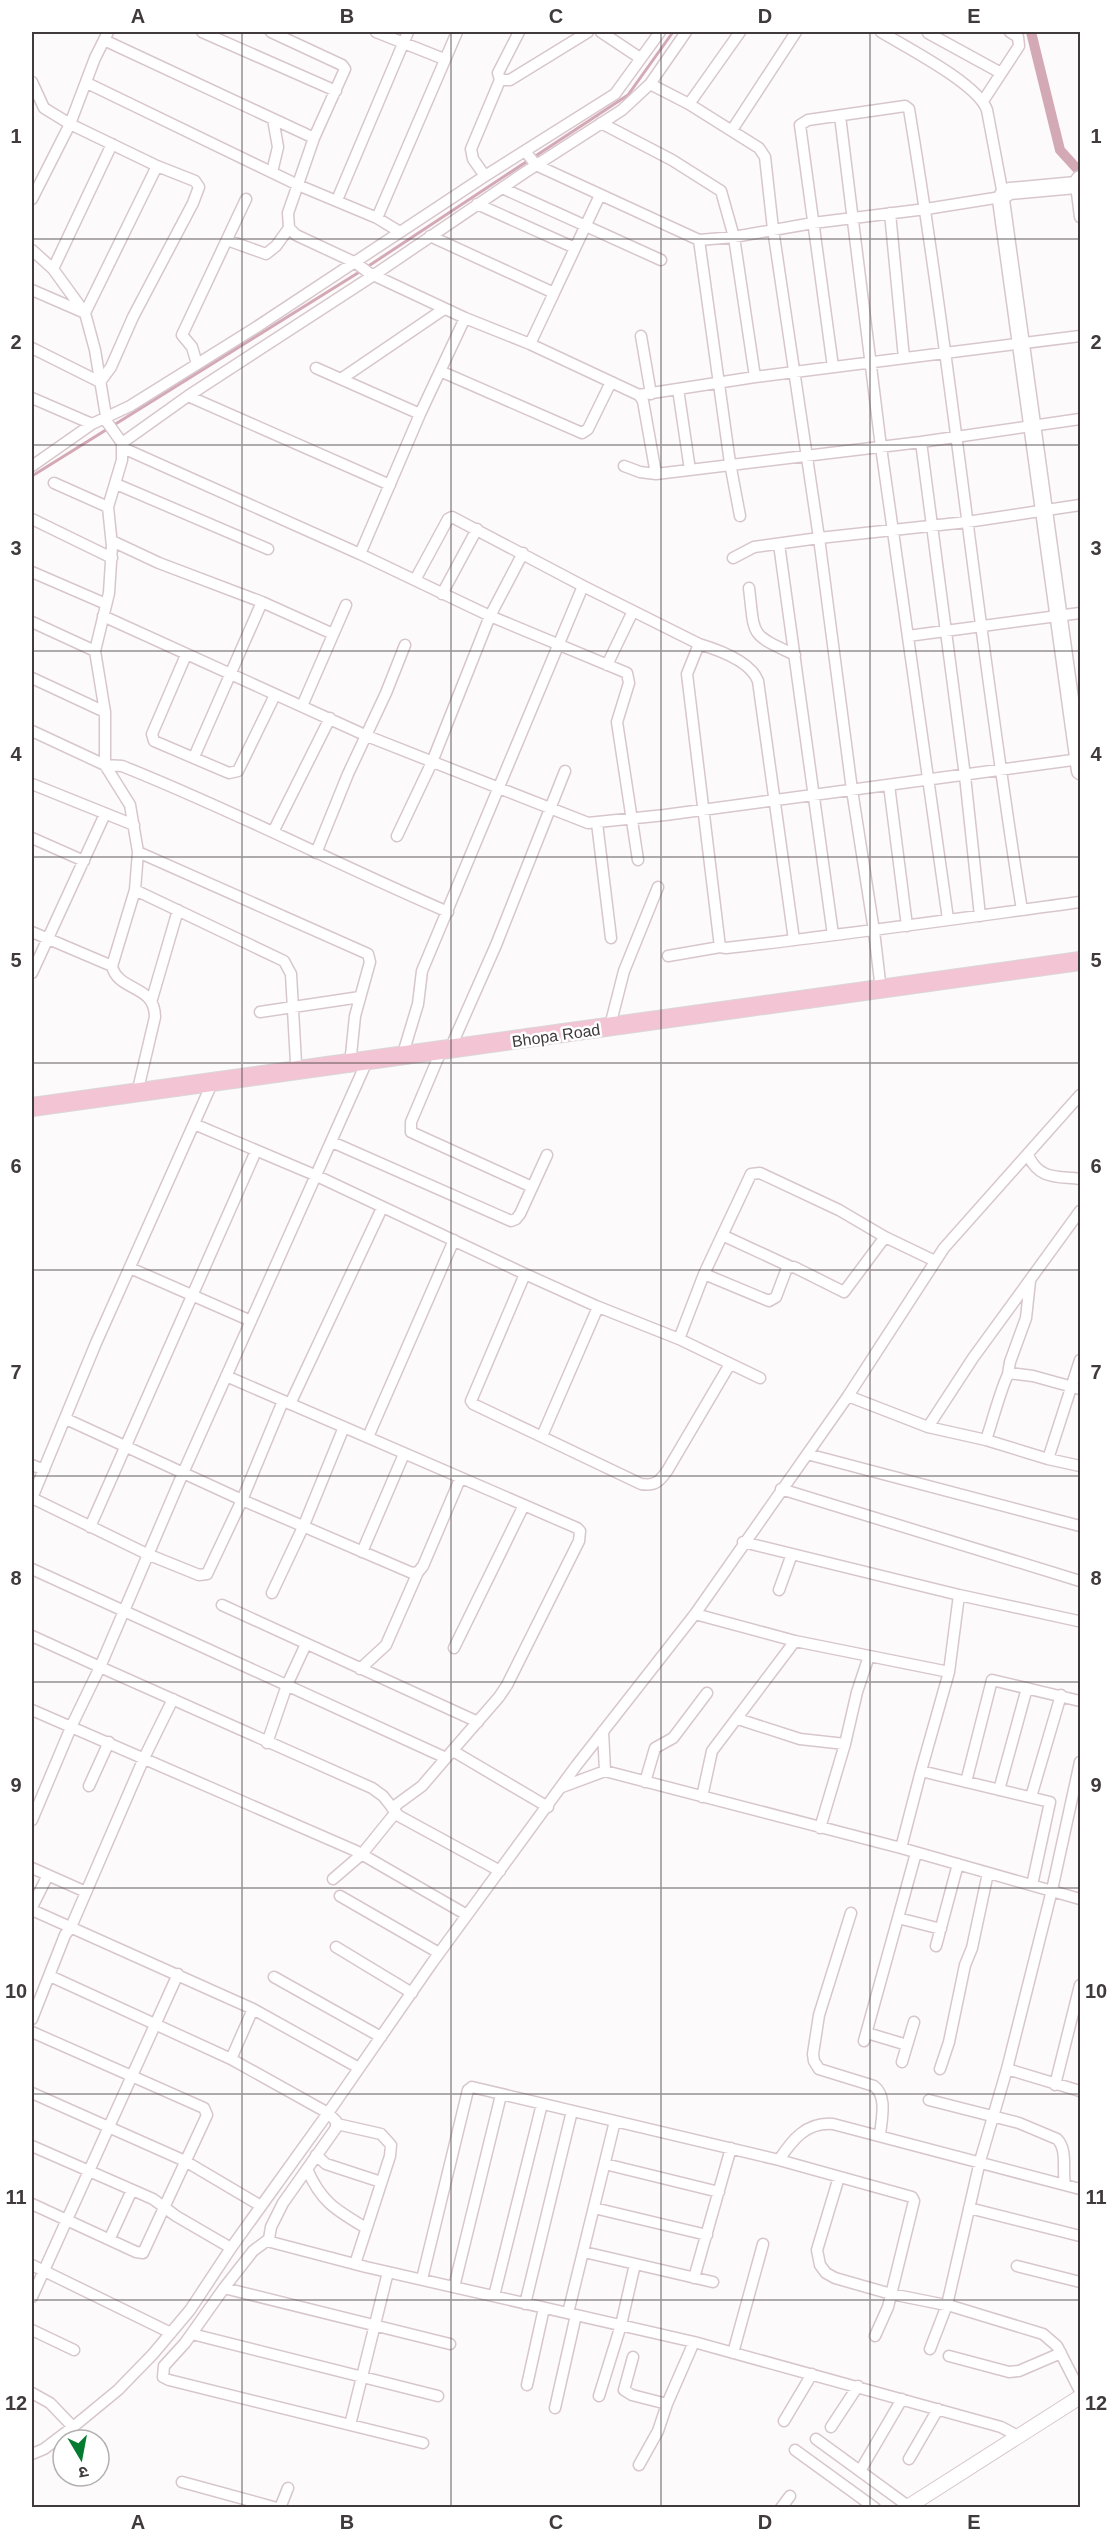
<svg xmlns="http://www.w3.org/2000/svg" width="1112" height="2539" font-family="Helvetica,'Noto Sans Devanagari',sans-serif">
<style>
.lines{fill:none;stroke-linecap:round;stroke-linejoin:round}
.stream{stroke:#d4a9b6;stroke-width:3}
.canal{stroke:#d4a9b6;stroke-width:10}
.minor-casing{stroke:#d7c7cc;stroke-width:13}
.tertiary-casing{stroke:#d7c7cc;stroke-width:16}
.secondary-casing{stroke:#d7c7cc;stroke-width:19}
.primary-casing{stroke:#d9d8d8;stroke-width:20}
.minor{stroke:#fff;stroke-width:10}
.tertiary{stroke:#fff;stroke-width:14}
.secondary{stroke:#fff;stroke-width:16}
.primary{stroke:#f3c4d3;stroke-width:18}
.grid{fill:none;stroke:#403a3c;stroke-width:1.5;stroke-opacity:0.55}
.labels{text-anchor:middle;stroke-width:5;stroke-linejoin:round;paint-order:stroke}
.street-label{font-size:16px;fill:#403a3c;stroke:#fff}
.neatline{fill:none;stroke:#403a3c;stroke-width:2}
.grid-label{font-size:20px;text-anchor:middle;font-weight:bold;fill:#403a3c}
</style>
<rect width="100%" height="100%" fill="#fdfafb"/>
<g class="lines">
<path class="stream" d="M534,157l94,-62 45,-63
M367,267l162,-107
M32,476l329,-205"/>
<path class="canal" d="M1031,32l29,118 20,22"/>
<defs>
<path id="minor" d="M202,32l134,59
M271,32l71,33 3,4 -31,69 -26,75 1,15 7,7 60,28 13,10 96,45 65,26 109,51 4,6 13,73
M376,32l68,27
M519,32l-21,41 2,7h10l78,-48
M601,32l39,26
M881,32c25,15 97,52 106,78l16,85
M928,33l73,40
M104,40l210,98
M32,82l12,26 26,16 87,42 38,15 4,6 -6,16 -60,114 -22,50 -11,15 -68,-34
M87,83l211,102 79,33 23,14
M650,84l39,20 51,-72
M983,101l36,-55 -1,-9 -8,-5
M689,104l70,44 6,9 8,72 46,309 -65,9 -21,11
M840,116l41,331 67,472
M601,123l71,37 49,31 13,46 21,140
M732,130l64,-98
M525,151l11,14 163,75 35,-3 79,-14 113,-14 75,-12
M272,172l6,-25 -5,-28
M485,176l-12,-17 -2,-10 29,-69
M1076,185l4,32
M502,188l159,72
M32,199l38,-75 25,-66 13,-26
M337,200l71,-168
M477,204l98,44
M890,213l14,145
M377,218l80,-186
M430,236l124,57 46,-98
M227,240l39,14 10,-8 13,-18
M699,240l31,223 10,53
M32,250l21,19 32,44 10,37 12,72 15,21v17l-14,47 4,39 -3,47 -14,58 10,61v53l25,40 8,47 -3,38 -23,76c6,26 43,18 43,51l-16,68 1,7
M53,269l59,-125
M32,290l53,23 72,-147
M641,336l10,58
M530,344l24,-51
M197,364l-5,-17 -10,-12 64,-136
M833,367l-33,-242 8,-5 97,-14 4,3c44,266 70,535 113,801
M316,368l104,46
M440,371l142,62 6,-4 23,-47
M341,379l103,-70
M678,389l12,81
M639,395l116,-18 325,-41
M188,396l202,89
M32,398l60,26
M921,442l44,334 15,140
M122,443l66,-47 186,-121 150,-102 98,-63 28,-26 36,-52
M123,448l237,106 130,62 137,57 2,10 -12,39 21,138
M32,466l60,-42 38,-18 125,-78 230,-152 130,-82 45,-62
M624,466l16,6 16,2 265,-32 159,-23
M54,483l54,24
M116,484l152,65
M32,519l80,39
M112,541l47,22 103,39 71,32
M779,544l54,391
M360,554l60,-140 45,-96
M32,572l74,32
M415,580l33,-61 4,-2 131,69
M749,588c6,50 0,45 46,67
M442,594l35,-65
M103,616l264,120 221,87 77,-8 415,-56
M32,622l63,29
M908,636l172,-23
M186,655l-34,79 2,7 75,32 9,-2 37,-76
M607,665l26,-54
M32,678l73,34
M302,706l44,-101
M32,731l73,34 17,1c111,44 216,99 326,146
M194,757l68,-155
M32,784l102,41
M889,785l18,141
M597,823l14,115
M273,832l57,-114
M397,836l35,-74 58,-146 33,-63
M32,838l52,23
M138,852l230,102 2,8 -15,54 -4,39
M316,853l32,-79 38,-81 19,-48
M135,890l149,71 7,13 5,89
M32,932l80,34
M794,940l-36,-259c-7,-19 -39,-31 -59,-37l-12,30 33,273 6,1c118,-13 236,-30 354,-46
M668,956l52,-9
M32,973l73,-159
M881,990l-7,-59 -22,-141 -33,-252 148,-16 113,-17
M152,999l26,-89
M260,1012l100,-15
M612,1018l12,-47 34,-84
M454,1040l42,-95 69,-174
M405,1047l13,-43 4,-33 161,-385 116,58
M441,1051l-30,71v10l121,55
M194,1124l123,52 208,98
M332,1142l179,79 5,-2 4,-5 27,-59
M1028,1155c11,25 29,21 52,24
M722,1235l67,31
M130,1268l121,53
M704,1274l65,27 7,-4 11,-29 7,-1 50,25 41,-55
M679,1339l-83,-33 -71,-32 -54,127 2,3 168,80c14,2 18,-2 26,-13l63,-107
M1080,1360l-32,99 32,7
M1008,1374l2,-12 16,-44 4,-37
M760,1378l-81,-39 25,-65 47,-100 9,-1 79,37 46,27 50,24
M848,1396l80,31 45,-69 107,-147
M290,1404l92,-196
M66,1419l176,81 170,73 6,-1 5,-6 37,-87
M928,1427l58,13 62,19
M542,1436l56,-129
M368,1437l86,-197
M986,1440c5,-14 17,-59 23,-67l24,3 47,13
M807,1454l273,72
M32,1465l12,5
M781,1489l299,92
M32,1498l64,-155 117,-262
M32,1498l115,56 52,21 8,-1 35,-74 41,-99
M90,1527l166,-376
M743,1542l216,53 119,26
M362,1552l42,-98
M32,1569l414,189 53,-61 8,-12 72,-144 1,-10 -3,-3 -351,-152
M779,1590l13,-36
M272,1593l32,-68 40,-98
M222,1605l256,117
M695,1614l100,27 154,31 -28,99 129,31 -18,83
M32,1636l68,31 83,-194 184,-412
M454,1648l70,-143
M360,1669l26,-24 32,-73
M949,1672l10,-77
M32,1710l324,141 111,64
M738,1719l62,20 45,5 12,-52 12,-36
M267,1743l20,-58 19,-41
M453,1751l95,56
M605,1771l296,77 179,51
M645,1782l10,-34 18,-10 34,-45
M966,1782l26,-102 88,21
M89,1786l20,-44
M562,1787l43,-16 -2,-40
M999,1790l28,-102
M702,1797l10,-46 83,-110
M1031,1797l30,-102
M392,1808l30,-22 24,-28
M32,1820l40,-95 28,-58 272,121 11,8 16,20 101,55
M820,1828l25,-84
M901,1848l20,-77
M32,1868l54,24
M333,1879l29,-25 34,-42
M340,1896l99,57
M32,1907l16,-32
M32,1910l221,99 106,59
M851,1913l-32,102 -6,39 1,7 5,8 55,17c14,11 7,34 6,50
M898,1918l43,11
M936,1946l22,-82
M336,1947l76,46
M50,1976l181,83 97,54 8,8v7l-53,75 -12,24 -2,12 -16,12 -29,37 -39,55 -21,23 -1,11 6,3 254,63
M274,1977l107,60
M32,2019l33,-84 6,-8 73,-169 29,-59
M32,2032l172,76 3,7 -64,138 -7,-1 -104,-48
M867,2033l40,12
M864,2041l52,-188
M231,2059l22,-50
M902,2062l12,-40
M940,2069l9,-27 16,-77 7,-17 16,-75
M1007,2069l73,22
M1055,2085l25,-100
M32,2093l153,68 76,45
M929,2100l90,23 38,16c11,11 5,31 8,45
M337,2124l44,10 10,11 -1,11 -35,108
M32,2146l121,53 23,17 55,32
M316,2155l10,9 55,18
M779,2160c13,-20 27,-38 54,-36l247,65
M605,2164l114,28
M307,2169c14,33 29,41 59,59
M839,2177l-22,73 3,15 6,8 9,5 56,16 60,12 92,28 14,12 23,45
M594,2208l113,27
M969,2208l111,28
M110,2238l22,-48
M267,2241l99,26 328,75 307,85 17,9
M584,2252l129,30
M32,2265l139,68
M1017,2266l63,16
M694,2278l37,-130
M422,2279l46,-189 4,-3 307,73 133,37 2,4 -26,106 -13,29
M454,2287l47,-192
M224,2288l226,56
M494,2296l48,-192
M32,2297l146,-323
M525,2304l47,-193
M568,2313l47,-192
M32,2330l42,20
M192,2334l246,62
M930,2349l17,-44 33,-144 27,-92 45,-179 28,-128
M733,2353l30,-109
M949,2356l60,16 10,-1 42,-18
M633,2357l-9,33 8,5 35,9
M527,2385l17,-77
M32,2393l18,10 23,24
M599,2396l22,-71 14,-61
M555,2408l21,-93
M784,2421l28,-47
M350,2425l38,-153
M831,2427l27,-41
M816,2439l92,67
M795,2450l80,58
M32,2454l12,-5 29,-22 45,-37 35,-36 37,-44 41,-62 97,-135 104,-150 144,-197 119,-152 153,-218 96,-148 136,-153
M909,2459l29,-50
M639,2465l19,-34 9,-27 27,-62
M860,2471l42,-72
M182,2482l95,26
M280,2508l8,-20
M781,2508l9,-12"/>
<path id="tertiary" d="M906,2508l174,-111"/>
<path id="secondary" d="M1080,179l-4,6 -66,6 -7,4 -2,5 79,571"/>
<path id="primary" d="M32,1107l1048,-146"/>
</defs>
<use href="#minor" class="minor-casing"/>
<use href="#tertiary" class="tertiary-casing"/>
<use href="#secondary" class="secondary-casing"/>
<use href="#primary" class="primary-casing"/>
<use href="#minor" class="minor"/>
<use href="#tertiary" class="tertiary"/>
<use href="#secondary" class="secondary"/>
<use href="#primary" class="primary"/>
</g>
<path class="grid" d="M242,32v2476M451,32v2476M661,32v2476M870,32v2476M32,239h1048M32,445h1048M32,651h1048M32,857h1048M32,1063h1048M32,1270h1048M32,1476h1048M32,1682h1048M32,1888h1048M32,2094h1048M32,2300h1048"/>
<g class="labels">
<g class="street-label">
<text transform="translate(556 1035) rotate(-8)" y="6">Bhopa Road</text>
</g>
</g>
<rect width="1112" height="2539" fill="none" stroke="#ffffff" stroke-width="66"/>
<g transform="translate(81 2458) rotate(170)"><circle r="28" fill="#ffffff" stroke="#b3b0b1" stroke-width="1.5"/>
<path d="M0-4.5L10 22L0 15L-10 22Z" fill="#057b31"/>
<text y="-9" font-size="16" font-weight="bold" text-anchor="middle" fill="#403a3c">उ</text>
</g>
<rect x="33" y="33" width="1046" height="2473" class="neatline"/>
<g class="grid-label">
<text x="138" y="23">A</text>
<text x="347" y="23">B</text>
<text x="556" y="23">C</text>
<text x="765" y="23">D</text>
<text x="974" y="23">E</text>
<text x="16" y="143">1</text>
<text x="1096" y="143">1</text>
<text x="16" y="349">2</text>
<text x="1096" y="349">2</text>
<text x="16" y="555">3</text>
<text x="1096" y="555">3</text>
<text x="16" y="761">4</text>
<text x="1096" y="761">4</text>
<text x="16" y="967">5</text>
<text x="1096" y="967">5</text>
<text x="16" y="1173">6</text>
<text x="1096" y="1173">6</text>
<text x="16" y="1379">7</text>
<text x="1096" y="1379">7</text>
<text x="16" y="1585">8</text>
<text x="1096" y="1585">8</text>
<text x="16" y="1792">9</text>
<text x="1096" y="1792">9</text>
<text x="16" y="1998">10</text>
<text x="1096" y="1998">10</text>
<text x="16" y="2204">11</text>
<text x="1096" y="2204">11</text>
<text x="16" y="2410">12</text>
<text x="1096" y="2410">12</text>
<text x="138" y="2529">A</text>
<text x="347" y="2529">B</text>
<text x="556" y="2529">C</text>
<text x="765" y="2529">D</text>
<text x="974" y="2529">E</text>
</g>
</svg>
